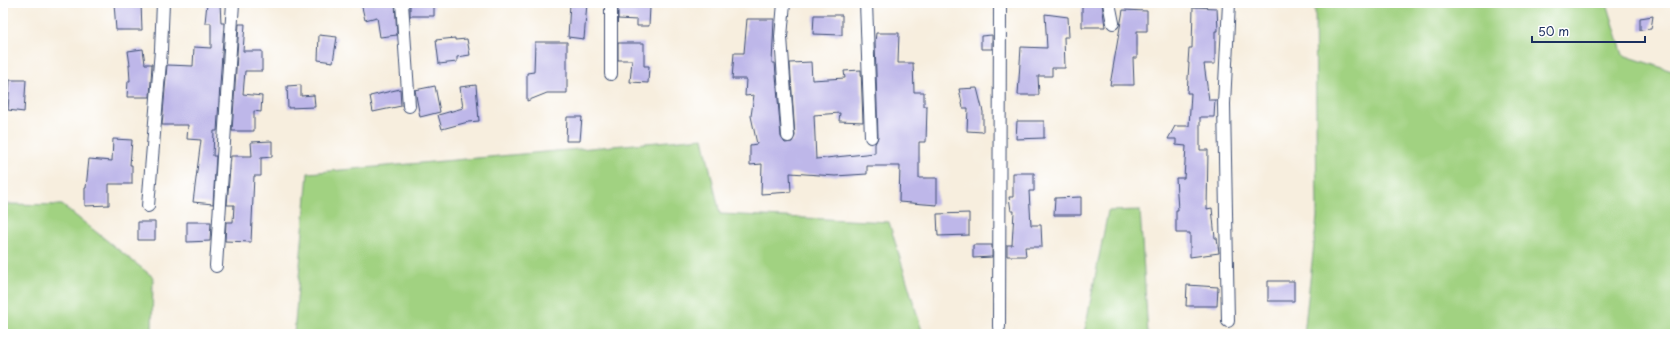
<svg xmlns="http://www.w3.org/2000/svg" width="1678" height="337" font-family="'Playpen Sans',sans-serif">
<style>
.green{fill:#a1d281;stroke:#5e8070}
.building{fill:#beb7e9}
.lines{fill:none;stroke-linecap:round;stroke-linejoin:round}
.street-casing{stroke:#3c4c71;stroke-width:14}
.street{stroke:#fff;stroke-width:12}
</style>
<rect width="100%" height="100%" fill="#fff"/>
<filter id="ink" filterUnits="userSpaceOnUse"><feTurbulence type="fractalNoise" baseFrequency=".025" numOctaves="2"/><feDisplacementMap in="SourceGraphic" scale="8" xChannelSelector="R" yChannelSelector="G"/><feConvolveMatrix kernelMatrix="1 2 1 2 8 2 1 2 1" color-interpolation-filters="sRGB"/></filter>
<filter id="wash" filterUnits="userSpaceOnUse"><feTurbulence type="fractalNoise" baseFrequency=".012" numOctaves="4" result="noise"/><feDisplacementMap in="SourceGraphic" scale="16" xChannelSelector="R" yChannelSelector="G"/><feGaussianBlur stdDeviation="0.9" result="paint"/><feColorMatrix in="noise" values="0 0 0 0 0 0 0 0 0 0 0 0 0 0 0 0 0 1.4 0 .05"/><feComposite in="paint" operator="in"/></filter>
<g filter="url(#wash)">
<rect width="100%" height="100%" fill="#f7eede"/>
<path class="green" d="M1315,3h292l16,52 52,17v262h-371l13,-117z
M703,138l17,76 169,8 34,112h-629l14,-161z
M3,204l59,1 91,72 -1,57h-149z
M1140,210l8,124h-64l24,-123z"/>
<g id="blocks">
<path class="building" d="M114,3h27l1,27h-26z
M207,3h13l1,20h3l-7,108h-3l-1,25h3l-3,48 -20,-2 8,-62 -14,-1 1,-14h-26l5,-60 26,1 1,-19 17,1v-25h-6z
M361,3h34l2,32 -17,2 -3,-20 -12,3z
M410,3h24v13h-24z
M570,3h17l-3,36 -16,-2z
M1082,3h20l3,24h-23z
M618,6l32,1 -1,19h-12v-6l-19,-1z
M1193,7l24,1 1,23h-3v33h-11l5,36h6l-1,17h-14v33h8l-1,59 5,-1 3,30h2l2,15 -29,4v-24h-14v-23h2l-2,-32h8l2,-32 -10,-1v-6h-8l7,-13h14l2,-33h-4l2,-30h-1l1,-15h3z
M1123,10l24,1v20h-10v27h-4l1,27h-24z
M1045,14l23,3 1,20h-5l1,31h-13v8h-14l1,19h-21l3,-48 26,1z
M814,15h28v20l-29,-1z
M1653,16l-2,13 -11,1v-12z
M747,19h27l-2,44h3l6,74 4,6 7,-1 3,-6 -5,-73 21,-1 1,18 33,-2 -1,-7 17,-1 2,52 -24,-1 1,-8 -26,2 2,44 59,-6v-9l3,-7 -3,-95 1,-9h23l-1,30h15l1,29h10v14h3l-1,36h-7v36h18v27l-38,-3 1,-36h-33v8l-32,2 -45,-3 1,19 -30,2 1,-30 -12,1v-20l7,-1 -6,-28 3,-21 -9,1 1,-17h-14l2,-26h10z
M239,24h6l-2,27h19v20h-17l-2,23 19,2 -1,16 -7,-1v20h-22z
M319,35l18,2 -4,25 -15,-2z
M992,35v14h-11v-13z
M455,38v2l12,-1 3,16 -13,2v5l-18,2 -3,-24z
M535,42h32v51h-20l-20,8v-28l7,-1z
M618,43h26v23h5l-1,17 -18,-1 2,-22h-14z
M143,49l2,15h7l-2,33h-23l1,-16h2l-1,-16h1l-2,-14z
M10,80h16l-2,32 -16,-2z
M301,85v11l13,-1 1,12 -27,1 -1,-22z
M476,85l3,36 -11,1 -26,7 -4,-14 25,-7 -3,-21z
M435,86l5,26 -20,5 -5,-27z
M977,88l6,24v20l-16,-1 1,-23h-5l-4,-19z
M400,89l1,17 -28,6 -3,-16z
M567,117h15l-2,24h-14z
M1017,121h27v17l-28,1z
M113,139l19,1 -2,25h2v19h-23v21l-24,1v-18h1l3,-29 23,2z
M272,141v16l-11,1v18h-7l-3,66 -26,-1 1,-19h7l1,-17h-7l4,-49h21l-1,-14z
M1013,173h21v18h-5l2,34h10l1,22h-17l1,9h-19v-11h5l2,-34h-3l-2,-14h4z
M1081,197v18h-27l1,-17z
M969,213v22l-31,1 -1,-22z
M138,222h17v18h-17z
M187,222h24l-1,19 -23,1z
M973,245h19v12l-19,1z
M1268,281h26v20h-26z
M1187,285l31,2 -1,19h-31z"/>
</g>
</g>
<g filter="url(#ink)">
<use href="#blocks" fill-opacity="0" stroke="#3c4c71" stroke-width="1"/>
<g class="lines">
<defs>
<path id="street" d="M402,3l7,103
M611,3v71
M784,3l-3,34 7,99
M866,3l5,134
M1109,3l4,20
M148,206l13,-156 2,-47
M216,266l17,-263
M1228,321l-4,-217 5,-101
M999,327l1,-324"/>
</defs>
<use href="#street" class="street-casing"/>
<use href="#street" class="street"/>
</g>
</g>
<rect width="1678" height="337" fill="none" stroke="#fff" stroke-width="16"/>
<path d="M1532 36v6h113v-6" fill="none" stroke="#1b2f5e" stroke-width="2"/>
<text x="1538" y="36" font-size="12" fill="#1b2f5e" stroke="#ffffff" stroke-width="3" paint-order="stroke">50 m</text>
</svg>
